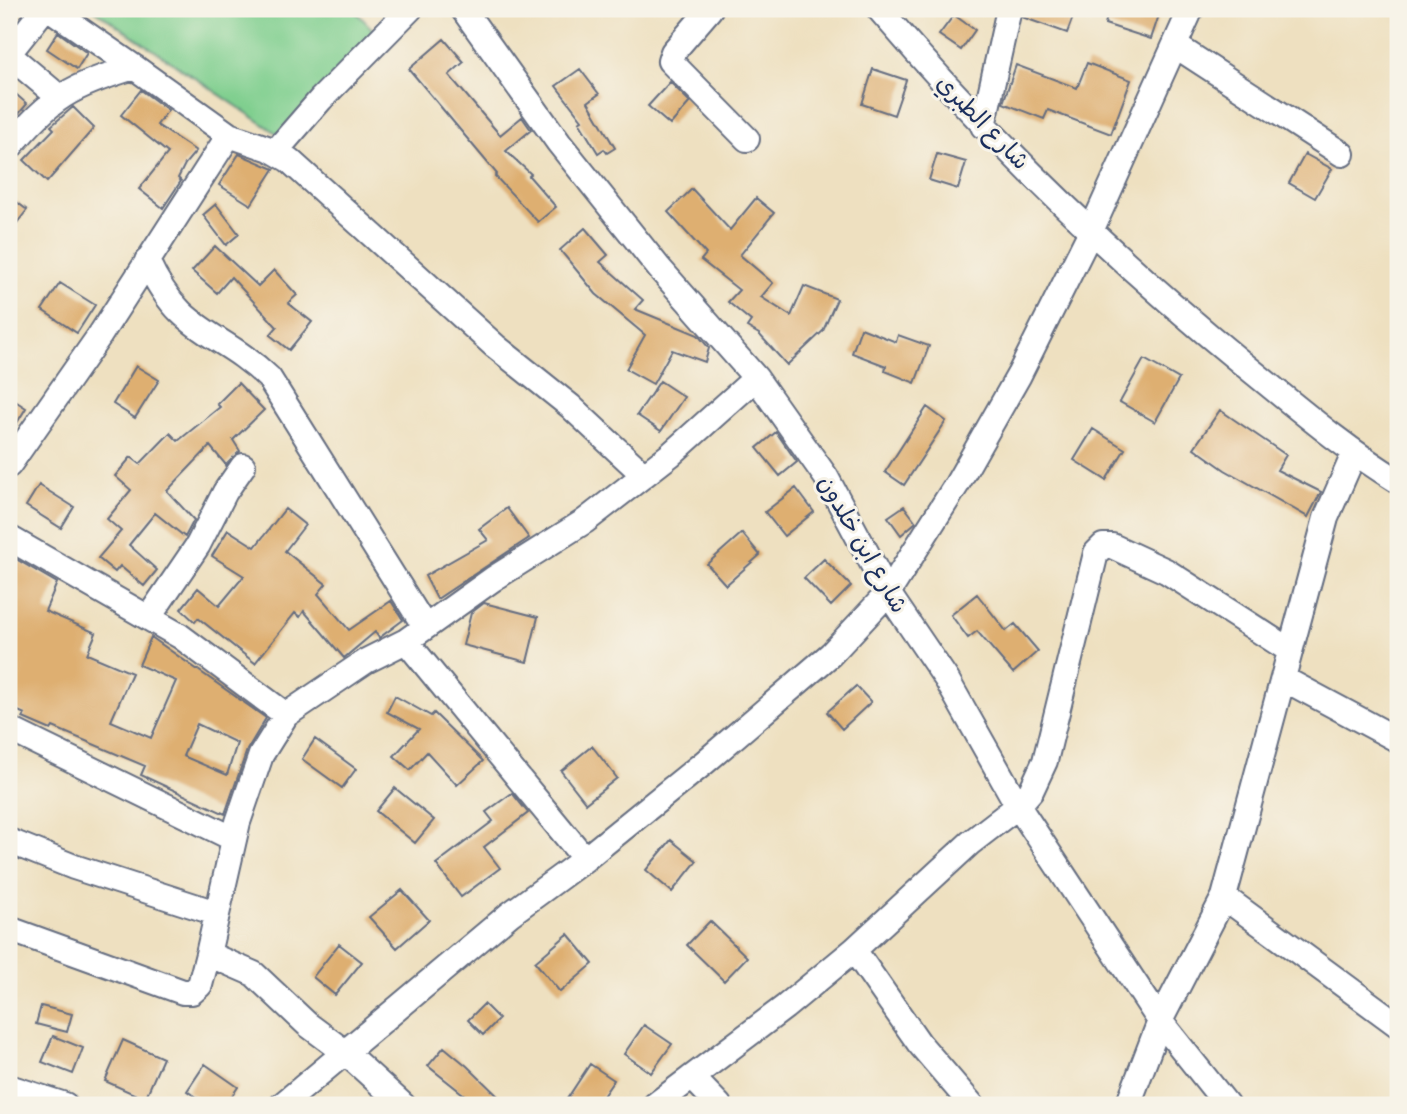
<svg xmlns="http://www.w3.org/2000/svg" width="1407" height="1114" font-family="Itim,'Playpen Sans Arabic',sans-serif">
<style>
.green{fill:#80cf8f;stroke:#4e7f76;stroke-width:2}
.building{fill:#deaf71;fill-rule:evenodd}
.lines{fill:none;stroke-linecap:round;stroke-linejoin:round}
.minor-casing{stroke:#656d80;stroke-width:28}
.minor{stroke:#fff;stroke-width:24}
.labels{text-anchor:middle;stroke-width:6;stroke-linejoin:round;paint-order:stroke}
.street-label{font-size:24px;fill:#1b2f5e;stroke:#f7f3e8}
</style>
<rect width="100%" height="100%" fill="#f7f3e8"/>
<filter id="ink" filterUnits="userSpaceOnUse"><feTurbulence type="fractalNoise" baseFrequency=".0143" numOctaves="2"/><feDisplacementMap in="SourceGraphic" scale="14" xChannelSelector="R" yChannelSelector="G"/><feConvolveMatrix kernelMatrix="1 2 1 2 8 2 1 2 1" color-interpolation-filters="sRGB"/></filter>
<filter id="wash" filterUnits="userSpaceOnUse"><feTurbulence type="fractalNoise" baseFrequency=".00686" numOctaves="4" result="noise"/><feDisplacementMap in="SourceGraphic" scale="28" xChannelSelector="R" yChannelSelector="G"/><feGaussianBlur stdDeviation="1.57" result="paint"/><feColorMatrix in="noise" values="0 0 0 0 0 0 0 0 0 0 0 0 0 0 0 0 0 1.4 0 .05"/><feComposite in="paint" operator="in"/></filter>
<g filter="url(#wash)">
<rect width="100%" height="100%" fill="#eee0c0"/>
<path class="green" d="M93,9h260l27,28 -102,97z"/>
<g id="blocks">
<path class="building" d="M1023,9h53l-9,24 -45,-16z
M1109,9h52l-10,30 -46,-15z
M954,15l21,15 -14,20 -22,-15z
M58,32l29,21 -10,16 -30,-20z
M444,39l20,23 -15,13 51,60 22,-18 9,13 -25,21 25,23 -2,2 27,31 -18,15 -43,-46 2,-2 -88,-105z
M1087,63l44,17 -20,54 -63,-24 -4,9 -41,-16 13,-38 61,23z
M580,69l19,25 -11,8 27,46 -8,5 -3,-4 -6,4 -19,-31 3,-2 -26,-34z
M873,69l33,11 -12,35 -32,-11z
M670,82l20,20 -20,23 -22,-19z
M9,88l18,16 -18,21z
M141,90l27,20 -11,15 39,26 -11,13 -7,14 3,3 -18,27 -24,-19 29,-36 -47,-38z
M73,107l21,21 -47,54 -23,-22 30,-31 -3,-3z
M239,154l35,15 -23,36 -32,-20z
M937,154l29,8 -8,27 -29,-9z
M1305,154l27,15 -17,29 -26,-15z
M692,189l38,41 26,-32 18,15 -34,42 33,28 -12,14 30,19 13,-30 33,13 -14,32 -36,34 -28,-31 -12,-7 4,-6 -23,-19 11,-12 -38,-30 5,-6 -38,-42z
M9,196l18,14 -18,23z
M216,204l23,30 -13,11 -23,-30z
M585,228l23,27 -8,7 43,38 -8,9 63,26 11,13 -4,14 -33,-12 -19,34 -27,-15 19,-34 -49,-41 -36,-44z
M215,246l43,40 16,-16 23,25 -9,8 24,19 -23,28 -19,-15 7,-8 -46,-50 -14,16 -25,-22z
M60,283l35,22 -18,28 -35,-23z
M861,328l35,14 2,-7 31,11 -14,37 -30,-12 1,-5 -34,-13z
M1144,359l35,20 -24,43 -35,-20z
M136,366l23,14 -24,38 -22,-14z
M660,381l24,16 -23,34 -24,-16z
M238,383l26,27 -31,30 7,11 -14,14 -16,-19 -43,45 27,29 -9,17 -30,-24 -26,32 28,25 -13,16 -24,-20 -5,6 -17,-14 23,-27 -14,-12 24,-29 -16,-14 16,-19 9,7 30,-31 8,8 42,-34 -3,-3z
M9,397l17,11 -17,28z
M927,407l19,14 -42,64 -19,-13z
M1220,410l66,45 -9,15 44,22 -13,25 -83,-47 -31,-22z
M1093,429l32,20 -19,31 -32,-20z
M776,432l21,30 -17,14 -23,-28z
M39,485l35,22 -13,21 -35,-22z
M796,488l18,24 -30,24 -19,-24z
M904,506l12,16 -15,13 -13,-18z
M507,508l22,30 -92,61 -12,-23 63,-36 -9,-11z
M285,509l20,16 -20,26 41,33 -8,10 31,36 42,-29 12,19 -24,18 -4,-6 -31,26 -40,-47 -4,6 -5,-4 -40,50 -57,-45 -3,4 -14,-13 17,-21 21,18 25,-30 -32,-20 16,-26 27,17z
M742,533l18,22 -34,30 -19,-21z
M9,555l48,28 -12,28 51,22 -9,21 45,19 -21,48 40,17 25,-57 -37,-16 12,-28 115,81 -19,32 -22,64 -84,-39 4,-9 -92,-39 -2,3 -28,-12 2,-4 -16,-7zM197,724l40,19 -10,32 -44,-19z
M824,559l27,27 -20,20 -27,-28z
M977,594l29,37 9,-7 23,27 -25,22 -36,-42 -9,7 -17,-23z
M484,603l54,14 -11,45 -64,-17 8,-32z
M856,686l15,16 -29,27 -15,-17z
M395,696l36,20 3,-3 49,48 -26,24 -30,-33 -17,18 -16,-14 25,-27 -32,-17z
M315,739l41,30 -14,19 -40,-29z
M592,746l25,32 -31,25 -25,-32z
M395,788l39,32 -19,23 -39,-32z
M512,793l16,20 -44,34 16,21 -39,29 -25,-33 57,-43 -7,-9z
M671,840l26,21 -25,31 -26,-22z
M402,890l27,30 -32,28 -28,-31z
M710,921l37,36 -23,24 -37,-36z
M568,934l25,30 -33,28 -25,-30z
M339,944l23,18 -27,33 -22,-18z
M484,1004l15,15 -16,16 -15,-15z
M41,1006l31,8 -5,18 -31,-8z
M644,1025l28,19 -21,29 -27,-19z
M53,1036l30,12 -10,26 -31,-12z
M123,1040l40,18 -18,41 -40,-18z
M444,1047l23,19 40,39h-30l-49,-39z
M205,1064l33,23 -12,18h-19l-20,-14z
M590,1064l24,16 -17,25h-34z"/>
</g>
</g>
<g filter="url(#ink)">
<use href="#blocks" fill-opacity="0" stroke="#656d80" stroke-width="2"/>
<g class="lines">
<defs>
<path id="minor" d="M50,9l84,58
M463,9l96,134 100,125 97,110 70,99 62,116 59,87 71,126 142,215 67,84
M710,9l-37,43 -3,9 77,78
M879,9c110,129 232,247 363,354 51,41 100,84 156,118
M1176,46l166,108
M9,53l35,-44
M9,55l50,42
M983,126l26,-117
M229,135l41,14 19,11 206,186 75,60 74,69
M9,148c43,-52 61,-61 125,-81l95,68 -129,200 -91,130
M275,152l46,-53 89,-90
M147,261c34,75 71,68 122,117l156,249
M9,538l171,98 106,79
M149,617l49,-72 27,-53 18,-26
M406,641l179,218
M1284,679l114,61
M9,729l225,110
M9,841l65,26 142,46
M1224,897l174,128
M9,929l174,63h9l8,-7 8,-31
M854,950l65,93 53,62
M692,1077l27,28
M9,1087l56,18
M282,1105l228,-191 75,-55 120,-97 126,-108 57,-61 69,-109 62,-109 72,-144 100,-222
M403,1105l-57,-52 -39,-29 -53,-50 -46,-20 30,-132 23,-67 25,-40 80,-54 40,-20 87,-62 92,-58 85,-66 86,-77
M655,1105l130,-98 69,-57 116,-107 48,-37 13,-15 14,-30 51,-208 7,-7h9l54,25 123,79
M1128,1105l32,-84 64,-124 102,-379 28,-64"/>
</defs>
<use href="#minor" class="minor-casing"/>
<use href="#minor" class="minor"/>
</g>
</g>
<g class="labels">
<g class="street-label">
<text transform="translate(983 122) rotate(46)" y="8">شارع الطبري</text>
<text transform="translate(863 544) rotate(60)" y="8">شارع ابن خلدون</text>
</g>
</g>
<rect width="1407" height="1114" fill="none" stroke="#f7f3e8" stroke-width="35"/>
</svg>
